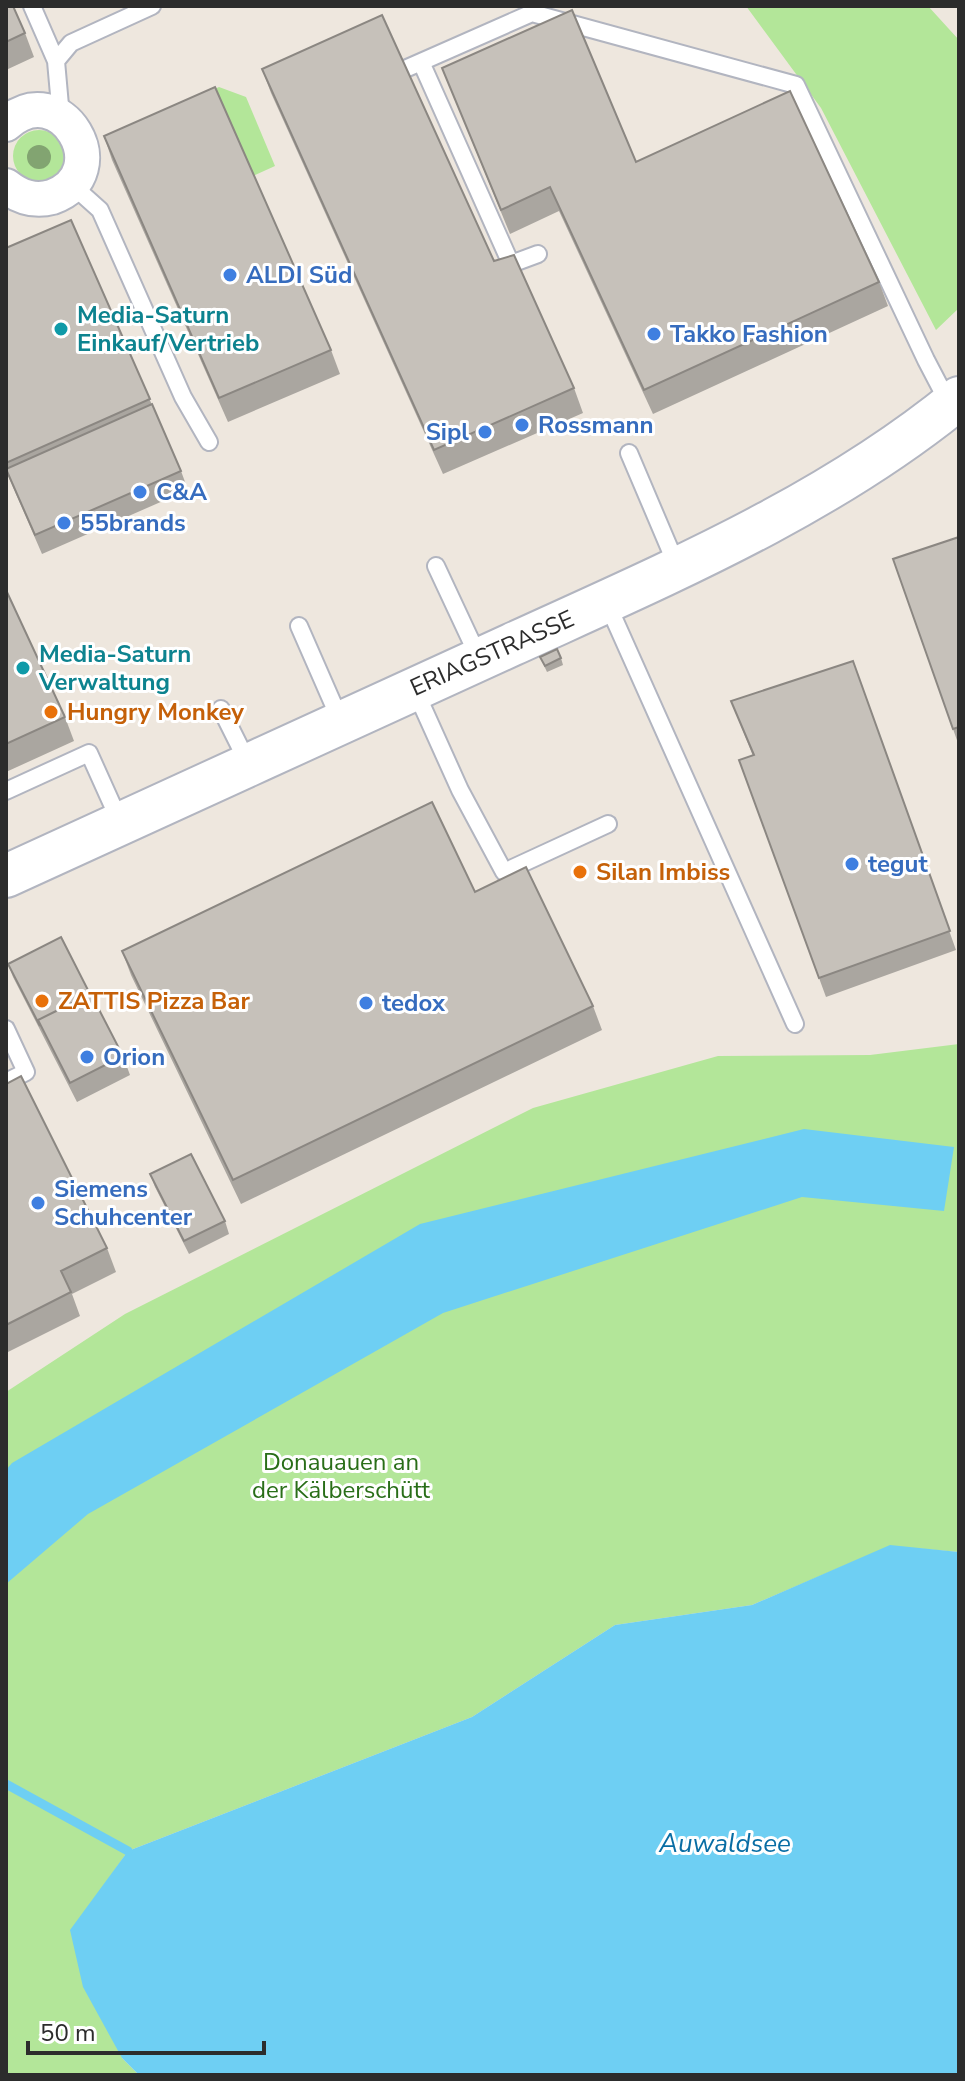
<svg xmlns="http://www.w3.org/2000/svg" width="965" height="2081" font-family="'Nunito Sans',sans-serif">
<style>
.green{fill:#b3e699}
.water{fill:#6ecff3}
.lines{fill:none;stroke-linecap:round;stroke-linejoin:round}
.stream{stroke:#6ecff3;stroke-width:9}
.service-casing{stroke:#b2b5c0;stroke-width:20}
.minor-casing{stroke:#b2b5c0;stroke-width:38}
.tertiary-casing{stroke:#b2b5c0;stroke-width:46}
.service{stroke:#fff;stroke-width:16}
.minor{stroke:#fff;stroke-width:34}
.tertiary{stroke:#fff;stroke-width:42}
.tree{fill:#82a471}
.wall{fill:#aaa6a0}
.building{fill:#c6c1ba;stroke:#8b8782;stroke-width:2}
.shop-dot{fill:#3f7fe0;stroke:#fff;stroke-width:3}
.culture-dot{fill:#0f9aa8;stroke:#fff;stroke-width:3}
.food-dot{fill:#e8710a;stroke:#fff;stroke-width:3}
.labels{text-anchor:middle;stroke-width:6;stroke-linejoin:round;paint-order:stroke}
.shop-label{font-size:24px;font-weight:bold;fill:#366cbe;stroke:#fff;text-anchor:start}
.culture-label{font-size:24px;font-weight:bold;fill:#0d838f;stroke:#fff;text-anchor:start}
.street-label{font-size:24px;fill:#2c2c2c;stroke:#fff}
.food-label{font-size:24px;font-weight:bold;fill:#c56008;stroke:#fff;text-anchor:start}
.park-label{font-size:24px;fill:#296e18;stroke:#fff}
.water-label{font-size:26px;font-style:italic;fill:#086da4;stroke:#fff}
</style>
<rect width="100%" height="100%" fill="#eee7de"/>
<path class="green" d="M746,6h182l31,34v268l-23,22 -115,-222z
M219,87l27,10 29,69 -22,10 -141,-39z
M13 156a26 26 0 1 1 52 0a26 26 0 1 1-52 0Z
M959,1044v508l-69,-6 -138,59 -137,20 -143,92 -344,134 -26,37 20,170 17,17h-133v-683l119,-78 408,-206 185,-52 152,-1z"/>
<path class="water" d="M804,1129l150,18 -10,64 -142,-14 -359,116 -355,201 -82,70v-114l6,-7 408,-239z
M890,1545l69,7v523h-820l-17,-17 -39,-71 -13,-57 58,-79 344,-134 143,-92 137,-20z"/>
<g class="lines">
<path class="stream" d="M6,1784l122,67"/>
<defs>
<path id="service" d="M32,6l24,55
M421,62l90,202 27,-10
M405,69l127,-56 264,72 130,275 23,44
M61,117l-5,-56 15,-18 81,-37
M71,184l29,26 83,187 26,45
M629,453l48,113
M436,566l43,92
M607,603l188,421
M299,626l42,96
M415,690l45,100 44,82 104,-48
M221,709l27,54
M6,791l83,-38 31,69
M6,1029l20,43 -20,10"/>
<path id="minor" d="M6,124c55,-50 113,49 46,73 -18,5 -32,0 -46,-11"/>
<path id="tertiary" d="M6,876c168,-77 337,-154 505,-231 155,-71 315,-138 448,-247"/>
</defs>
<use href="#service" class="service-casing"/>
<use href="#minor" class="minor-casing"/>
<use href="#tertiary" class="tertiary-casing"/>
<use href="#service" class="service"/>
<use href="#minor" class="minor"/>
<use href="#tertiary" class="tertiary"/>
</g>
<circle class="tree" cx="39" cy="157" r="12"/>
<path class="wall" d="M6,6l19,27 9,24 -28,13z
M442,68l437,214 9,24 -235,108 -94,-203 -49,23z
M262,69l232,192 80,127 9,25 -140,61 -172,-381z
M104,136l227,214 9,24 -112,48 -116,-262z
M71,220l110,251 7,19 -146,64 -36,-83v-223z
M959,537v209l-6,-17z
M6,590l59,127 9,24 -68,31z
M540,657l21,1 2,7 -16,7z
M853,661l103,289 -130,47 -87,-237 14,-4 -22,-55z
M475,892l118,114 9,24 -361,174 -110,-229 -9,-24z
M8,964l115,92 7,19 -53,27 -64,-125z
M6,1084l101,164 9,24 -44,22 8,22 -74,37z
M150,1174l75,47 4,13 -40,20 -34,-67z"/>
<path class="building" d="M6,6h7l12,27 -19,9z
M572,10l64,152 154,-71 89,191 -235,108 -94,-203 -49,23 -59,-142z
M382,15l112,246 20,-6 60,133 -140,62 -172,-381z
M215,87l116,263 -112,48 -115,-262z
M71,220l79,179 -144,64v-215z
M152,404l29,67 -146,64 -29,-66z
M959,537v190l-6,2 -60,-170z
M6,590l59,127 -59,27z
M557,649l4,9 -16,8 -5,-9z
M853,661l97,270 -131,47 -80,-218 15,-5 -23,-54z
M432,802l43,90 51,-25 67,139 -360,174 -111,-229z
M61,937l29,57 -52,26 2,6 -32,-62z
M91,994l32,62 -53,27 -32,-63z
M21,1076l86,172 -46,23 10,21 -65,33v-241z
M191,1154l34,67 -41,20 -34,-67z"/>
<g class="shop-dot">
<circle cx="230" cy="275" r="8"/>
<circle cx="654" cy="334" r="8"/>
<circle cx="522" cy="425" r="8"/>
<circle cx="485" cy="432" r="8"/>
<circle cx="140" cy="492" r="8"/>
<circle cx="64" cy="523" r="8"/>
<circle cx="852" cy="864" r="8"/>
<circle cx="366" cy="1003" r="8"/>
<circle cx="87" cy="1057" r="8"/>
<circle cx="38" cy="1203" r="8"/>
</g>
<g class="culture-dot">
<circle cx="61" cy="329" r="8"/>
<circle cx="23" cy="668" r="8"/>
</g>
<g class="food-dot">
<circle cx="51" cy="712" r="8"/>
<circle cx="580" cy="872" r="8"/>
<circle cx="42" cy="1001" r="8"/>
</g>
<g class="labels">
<g class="shop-label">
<text x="246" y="283">ALDI Süd</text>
<text x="670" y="342">Takko Fashion</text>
<text x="538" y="433">Rossmann</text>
<text x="469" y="440" text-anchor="end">Sipl</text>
<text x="156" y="500">C&amp;A</text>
<text x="80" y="531">55brands</text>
<text x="868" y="872">tegut</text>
<text x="382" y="1011">tedox</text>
<text x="103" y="1065">Orion</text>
<text x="54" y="1197">Siemens<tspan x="54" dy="28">Schuhcenter</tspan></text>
</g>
<g class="culture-label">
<text x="77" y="323">Media-Saturn<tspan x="77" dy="28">Einkauf/Vertrieb</tspan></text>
<text x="39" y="662">Media-Saturn<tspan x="39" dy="28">Verwaltung</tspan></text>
</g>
<g class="street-label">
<text transform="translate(492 653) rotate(-24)" y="8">ERIAGSTRASSE</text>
</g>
<g class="food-label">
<text x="67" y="720">Hungry Monkey</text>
<text x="596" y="880">Silan Imbiss</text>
<text x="58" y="1009">ZATTIS Pizza Bar</text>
</g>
<g class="park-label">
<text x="341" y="1470">Donauauen an<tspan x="341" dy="28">der Kälberschütt</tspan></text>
</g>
<g class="water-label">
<text x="725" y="1852">Auwaldsee</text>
</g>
</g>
<rect width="965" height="2081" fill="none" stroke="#2c2c2c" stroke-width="16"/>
<path d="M28 2041v12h236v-12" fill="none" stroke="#2c2c2c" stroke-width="4"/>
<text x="40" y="2041" font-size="24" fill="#2c2c2c" stroke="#ffffff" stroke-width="6" paint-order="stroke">50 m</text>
</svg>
